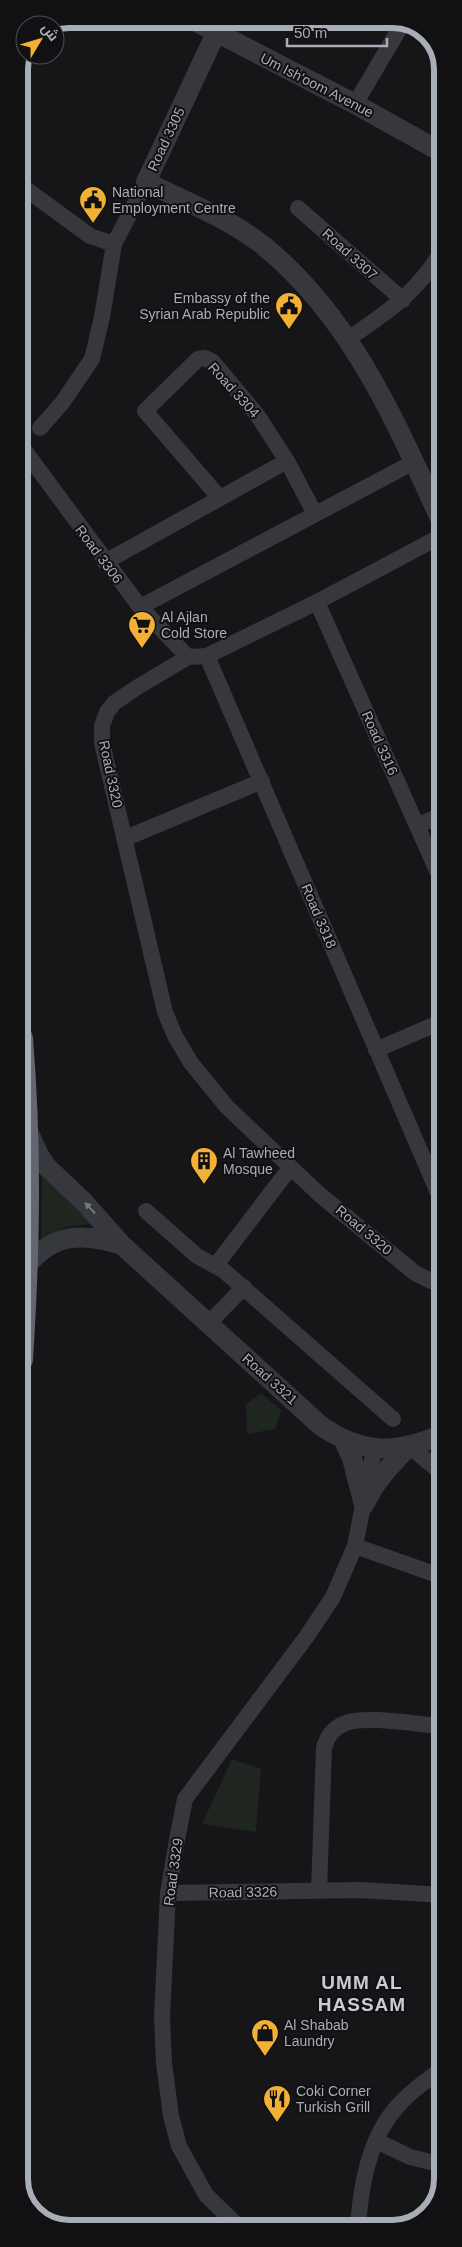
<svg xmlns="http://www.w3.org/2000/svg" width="462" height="2247" font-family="Arial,Cairo,sans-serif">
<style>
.green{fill:#1e261f}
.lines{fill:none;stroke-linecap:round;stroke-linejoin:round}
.minor{stroke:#37383d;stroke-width:16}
.tertiary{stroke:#37383d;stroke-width:20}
.motorway{stroke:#63666e;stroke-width:28}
.oneway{fill:#757881}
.labels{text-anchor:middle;stroke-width:4;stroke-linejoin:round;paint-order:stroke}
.street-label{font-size:14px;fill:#a8adb8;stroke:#111113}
.poi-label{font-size:14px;fill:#a8adb8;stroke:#111113;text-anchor:start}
.district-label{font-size:19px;font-weight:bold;letter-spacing:1px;fill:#c9ccd4;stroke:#111113}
.rim{fill:none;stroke:#a8adb8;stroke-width:6}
</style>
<rect width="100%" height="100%" fill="#161618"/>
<path class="green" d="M42,1165l51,59 -28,3 -24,15z
M261,1393l20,17 -6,19 -28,5 -1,-30z
M232,1759l29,10 -5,63 -54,-8z"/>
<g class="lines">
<path class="minor" d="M355,104l49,-83
M19,184l71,52 24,8
M298,208l105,92
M348,339c41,-28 69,-46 95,-90
M40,428l22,-25 30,-44 10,-42 12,-73 32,-62
M19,443l121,164 48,50
M219,497l-74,-86 53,-52 7,-1 8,4 45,54 29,45 28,53
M443,535l-126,67 -110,54 -19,1 -52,31 -22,15 -7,9 -5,14v17l63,269 10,24 16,27 36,44 92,87 96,79 16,8 12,3
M105,562l182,-101
M317,602l126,282
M140,607l274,-145
M207,656l236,548
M417,826l26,-12
M126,838l136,-57
M376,1050l67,-29
M146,1211l51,45 26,14 170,149
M216,1265l74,-97
M208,1324l36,-37
M409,1446l34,28
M355,1546l88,31
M319,1891l5,-143c3,-12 10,-21 22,-25 19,-8 75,2 97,3
M168,1893l192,-3 83,5
M377,2141l33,16 33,8
M240,2228l-34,-33 -27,-49 -8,-30 -7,-53 -2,-46 6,-124 9,-53 8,-41 122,-163 26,-39 22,-51 19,-96
M358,2228c2,-35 9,-78 29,-108 14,-22 36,-37 56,-52"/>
<path class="tertiary" d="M191,19l164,85 88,49
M216,33l-70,149c40,20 85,37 119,65 88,72 132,178 178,278
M27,1129l12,26 8,12 37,35 38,43 199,181c43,29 76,28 122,8
M25,1268c27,-35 57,-36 97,-23
M343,1439l9,19 12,47
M364,1505c11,-24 27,-40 45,-59"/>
<path class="motorway" d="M19,1039c9,109 7,211 0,320"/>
</g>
<defs><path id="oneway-solid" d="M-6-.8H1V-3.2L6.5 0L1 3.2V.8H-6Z" transform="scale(1.25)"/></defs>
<use class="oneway" href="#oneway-solid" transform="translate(90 1208) rotate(-133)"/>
<defs>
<symbol id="civic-pin" viewBox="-11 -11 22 30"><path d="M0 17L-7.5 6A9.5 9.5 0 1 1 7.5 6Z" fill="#f2b134" stroke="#111113"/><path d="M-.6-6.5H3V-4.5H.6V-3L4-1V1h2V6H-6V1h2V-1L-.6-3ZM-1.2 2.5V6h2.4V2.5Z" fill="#111"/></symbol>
<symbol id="supermarket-pin" viewBox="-11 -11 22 30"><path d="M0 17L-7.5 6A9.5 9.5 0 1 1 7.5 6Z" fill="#f2b134" stroke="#111113"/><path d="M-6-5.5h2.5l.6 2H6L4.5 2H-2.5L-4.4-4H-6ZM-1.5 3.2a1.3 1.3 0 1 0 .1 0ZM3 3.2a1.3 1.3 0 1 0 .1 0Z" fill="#111"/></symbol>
<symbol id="building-pin" viewBox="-11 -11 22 30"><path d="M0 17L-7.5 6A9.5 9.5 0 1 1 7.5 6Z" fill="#f2b134" stroke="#111113"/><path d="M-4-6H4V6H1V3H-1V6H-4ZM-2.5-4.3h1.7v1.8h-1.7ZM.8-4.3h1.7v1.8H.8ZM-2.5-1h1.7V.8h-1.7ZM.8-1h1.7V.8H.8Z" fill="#111"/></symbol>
<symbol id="shop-pin" viewBox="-11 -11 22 30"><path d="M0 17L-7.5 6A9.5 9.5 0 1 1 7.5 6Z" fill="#f2b134" stroke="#111113"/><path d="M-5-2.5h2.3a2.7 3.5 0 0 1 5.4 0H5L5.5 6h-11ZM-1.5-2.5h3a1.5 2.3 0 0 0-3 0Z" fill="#111"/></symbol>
<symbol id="restaurant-pin" viewBox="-11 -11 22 30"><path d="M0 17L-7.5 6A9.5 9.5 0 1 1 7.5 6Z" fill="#f2b134" stroke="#111113"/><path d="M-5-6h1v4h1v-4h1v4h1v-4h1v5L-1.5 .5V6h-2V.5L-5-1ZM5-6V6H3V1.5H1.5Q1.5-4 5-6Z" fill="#111"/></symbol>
</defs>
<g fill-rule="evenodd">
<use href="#civic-pin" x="77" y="184" width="32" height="43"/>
<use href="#civic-pin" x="273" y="290" width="32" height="43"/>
<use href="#supermarket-pin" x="126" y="609" width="32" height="43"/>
<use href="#building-pin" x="188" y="1145" width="32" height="43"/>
<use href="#shop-pin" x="249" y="2017" width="32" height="43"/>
<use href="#restaurant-pin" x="261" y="2083" width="32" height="43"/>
</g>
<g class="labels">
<g class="street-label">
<text transform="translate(317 85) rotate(27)" y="5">Um Ish'oom Avenue</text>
<text transform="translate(166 139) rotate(-65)" y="5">Road 3305</text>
<text transform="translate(350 254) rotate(42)" y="5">Road 3307</text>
<text transform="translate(234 390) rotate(48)" y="5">Road 3304</text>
<text transform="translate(99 554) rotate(53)" y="5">Road 3306</text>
<text transform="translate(380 743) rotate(66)" y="5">Road 3316</text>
<text transform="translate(111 774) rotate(78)" y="5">Road 3320</text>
<text transform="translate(319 916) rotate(67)" y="5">Road 3318</text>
<text transform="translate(364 1230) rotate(40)" y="5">Road 3320</text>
<text transform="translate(270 1379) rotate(42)" y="5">Road 3321</text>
<text transform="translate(173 1872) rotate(-82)" y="5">Road 3329</text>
<text transform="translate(243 1892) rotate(-1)" y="5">Road 3326</text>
</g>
<g class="poi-label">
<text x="112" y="197">National<tspan x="112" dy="16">Employment Centre</tspan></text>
<text x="270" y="303" text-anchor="end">Embassy of the<tspan x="270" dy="16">Syrian Arab Republic</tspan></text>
<text x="161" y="622">Al Ajlan<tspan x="161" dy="16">Cold Store</tspan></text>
<text x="223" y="1158">Al Tawheed<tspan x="223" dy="16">Mosque</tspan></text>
<text x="284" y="2030">Al Shabab<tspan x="284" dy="16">Laundry</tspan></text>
<text x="296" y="2096">Coki Corner<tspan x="296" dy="16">Turkish Grill</tspan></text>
</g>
<g class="district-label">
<text x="362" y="1989">UMM AL<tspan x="362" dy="22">HASSAM</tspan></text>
</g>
</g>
<path d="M0 0H462V2247H0ZM69 28H393A41 41 0 0 1 434 69V2179A41 41 0 0 1 393 2220H69A41 41 0 0 1 28 2179V69A41 41 0 0 1 69 28Z" fill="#111113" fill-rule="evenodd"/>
<path class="rim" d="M69 28H393A41 41 0 0 1 434 69V2179A41 41 0 0 1 393 2220H69A41 41 0 0 1 28 2179V69A41 41 0 0 1 69 28Z"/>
<g transform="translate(40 40) rotate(52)"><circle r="24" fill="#111113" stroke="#4d4f55"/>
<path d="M0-4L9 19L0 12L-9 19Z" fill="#f2b134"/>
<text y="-8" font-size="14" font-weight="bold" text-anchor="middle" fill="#a8adb8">ش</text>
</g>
<path d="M287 38v8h100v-8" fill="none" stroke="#a8adb8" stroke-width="2.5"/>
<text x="294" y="38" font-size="15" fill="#a8adb8" stroke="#111113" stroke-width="4" paint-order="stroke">50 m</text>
</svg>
